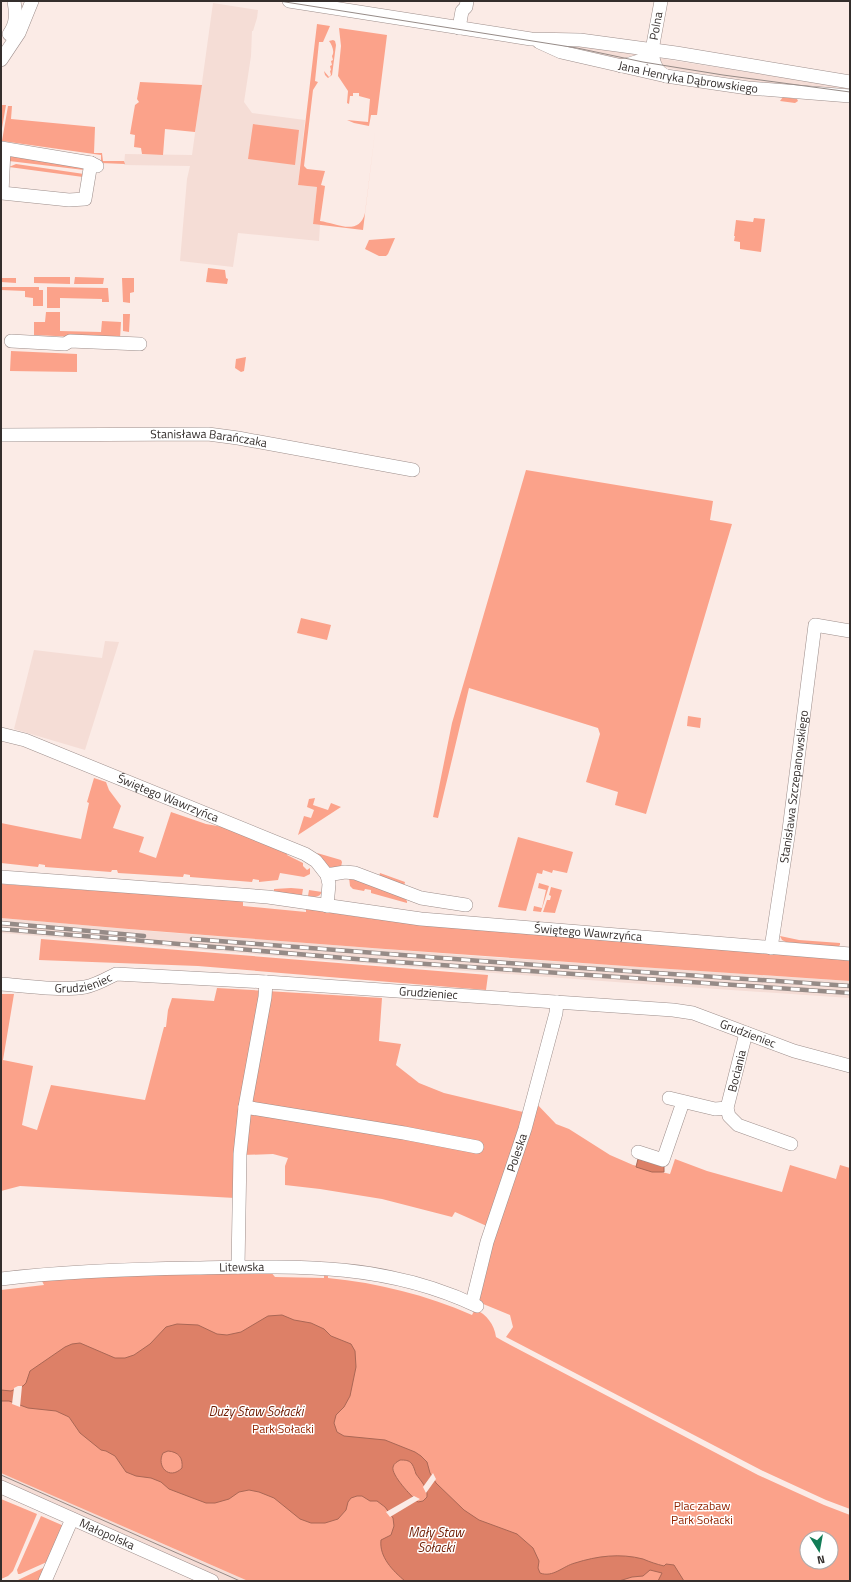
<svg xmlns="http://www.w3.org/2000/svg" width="851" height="1582" font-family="'Titillium Web',sans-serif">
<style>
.built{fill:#f5ddd6}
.green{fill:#fba28a;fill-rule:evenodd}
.water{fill:#dd8067;stroke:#aa6755;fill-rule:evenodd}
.pier{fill:#fbebe6}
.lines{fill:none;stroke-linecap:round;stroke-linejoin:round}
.minor-casing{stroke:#9d8e8b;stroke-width:14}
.minor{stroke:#fff;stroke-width:13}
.tram{stroke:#968b87;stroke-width:1}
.rail-casing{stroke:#968b87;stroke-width:4.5}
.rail{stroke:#fff;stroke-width:3;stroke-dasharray:9;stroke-linecap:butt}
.labels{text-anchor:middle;stroke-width:3;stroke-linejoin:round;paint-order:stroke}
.street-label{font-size:12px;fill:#342e2c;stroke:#fff}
.park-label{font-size:12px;fill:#922400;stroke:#fff}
.water-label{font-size:13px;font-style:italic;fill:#701d04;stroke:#fff}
</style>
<rect width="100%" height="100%" fill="#fbebe6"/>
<path class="built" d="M213,3l45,7 -1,8 -4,13h-1l-1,25 -7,46 8,11 53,7 -7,65 19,2 -4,37 7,1 -1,16 -81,-8 -5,34 -53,-6 7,-82 3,-13 -66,-1 1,-11 67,1z
M480,27l166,26 -21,7z
M657,58l110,17 83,10v9l-84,-11 -89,-13 -16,-4z
M105,641l14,1 -34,108 -71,-21 20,-79 68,8z
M1,918l161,14 326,25 362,24v17l-221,-15 -269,-20 -359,-30z
M1,1473l28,11 102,46 117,51h-26l-54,-23 -167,-76z"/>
<path class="green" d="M317,24l13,2 -7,16h-4l-4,39 3,1 -5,8 -9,76 3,3 18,2 -4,14 4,1 -5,35c16,2 39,16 45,-8l11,-89 -13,106 -50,-6 4,-37 -19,-2z
M339,28l48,7 -10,80h-6l-2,11 -15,-3 -7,-3 21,2 2,-23 -11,-3v-3h-6v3h-3l-1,8 -2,-1 1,-12 -10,-15 3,-30z
M333,40l2,1 1,4 -4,30 -4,3 -3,-3 -1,-4 5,6 2,-2 -1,-4 1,-1 -1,-4 2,-1 -1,-4 2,-1 -1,-4c3,-4 0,-11 -3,-15z
M140,82l62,3 -7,47 -30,-3 -2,26 -21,-1 -1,-6 -7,-1 1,-12 -5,-1 5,-29 4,-3 -2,-3z
M783,97l14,2 1,2 -3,2 -15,-2z
M1,105h5l-5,29z
M8,106h4l-1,13 84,8 -1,26h8l1,8h21l1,3 -24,-1v-8l-99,-14z
M253,124l46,6 -4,35 -47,-6z
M10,155l67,10 7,5 -75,-9z
M16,164l68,10 -1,3 -74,-10z
M754,218l11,1 -4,33 -21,-3v-7l-6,-1 1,-5h-1l2,-16 17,2z
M395,238l-7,16 -2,2h-7l-14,-7 4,-9z
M1,268h1v10h14v5l-15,-1z
M208,268l17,2 1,8 2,1 -1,5 -21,-2z
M34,277h36v7l-36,-1z
M75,277l29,1 -1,6h-29z
M122,278h12v14l-4,1v10l-7,-1z
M1,287h38v3h4v16h-10v-8l-8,-1v-6l-24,-1z
M47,287l61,1 1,14h-7v-3l-42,-1v10h-13z
M46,312h14v19l41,1 1,-11 19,1 -1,17 -86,-4v-13h11z
M123,314h7l-1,18 -6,-1z
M11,351l66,3v18l-67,-1z
M246,357l-2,14 -3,1 -6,-4 1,-9z
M526,470l187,31 -3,19 22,4 -86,290 -31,-9 3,-13 -32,-10 14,-48 -2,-6 -129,-40 -31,130 -5,-1 19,-94z
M301,618l30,7 -4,15 -30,-7z
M688,716l13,2 -1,10 -13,-2z
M94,778l12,4 3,8 12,16 -8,22 31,9 -5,15 17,6 15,-46 35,12 17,3 65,25 -1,3 16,8v3l4,4 3,-2v6l-6,3 -24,-4 -2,7 -19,2v-2l-6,-1 -1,3 -62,-5v-2l-6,-1 -1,3 -65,-4 -1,-3h-5l-1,2 -66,-5v-2l-6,-1 -1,3 -37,-4v-40l80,16 8,-36 -2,-1z
M315,798l-2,7 15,5 3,-7 10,4 -43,28 6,-19 7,2 3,-8 -7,-3 2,-8z
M518,837l55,15 -6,21 -14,-3 -1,3 -9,-3 -1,4 -5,-1 -11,38 -28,-4z
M317,853l24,7 1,2 -1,5h-12z
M380,873l25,9 -1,4 -25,-10z
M349,877l54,19 4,5v2l-36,-10v-3l-6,-1 -1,2 -11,-2 -3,-3z
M539,883l10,3 -8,26 -8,-1 1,-5 8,2 4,-18 -8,-2z
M1,884l242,17v5l63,6v-3l68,10 67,8 409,33v21c-283,-19 -566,-38 -849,-63z
M551,887l11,3 -7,23 -12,-1 4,-12h3l1,-4 -2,-1z
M291,888l12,1 -1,6 -28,-3v-3z
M309,890l13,2c-3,6 -8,5 -14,4z
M780,936l19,4 41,3v2l-2,2 -52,-5 -4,-2z
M41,939l447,36 -2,15 -288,-24 -159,-6z
M217,988l165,10 -3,43 22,3 -5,21 23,18 25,10 79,19 -34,115 -34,-15 -3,5 -70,-18 -62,-10 -35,-4v-19l3,-8 -15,-4 -30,1 -8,43 -215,-12 -19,5v-197h13l-11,66 30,6 -11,59 15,5 14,-45 94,15 19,-73h2l2,-17 4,-12 42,3z
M534,1101l22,23 13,5 41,26 23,10 37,9 5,-15 32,12 75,21 8,-27 46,14 4,-14 10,3v341l-24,-9 -65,-30 -255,-133 7,-10 -3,-12 -34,-14z
M270,1271l5,6 49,1v-7h4v7c51,5 98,17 144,37l3,-6c12,6 19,15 21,28l7,4 255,134 66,30 26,10v66h-602l-247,-108v-183l43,-5 -3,-6zM807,1538h24v24h-24z
M1,1499l36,15 -24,57 -5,5 -7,3z
M41,1516l23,10 -15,35 -29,13h-2l-1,-4z
M47,1566l-6,15h-25z"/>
<path class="water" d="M638,1159l26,7v6h-12l-16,-5z
M282,1315l12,5 17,3 13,6 7,7 20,8 4,7 1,16 -6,29 -6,11 -8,8 -2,8 3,9 7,4 41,4 30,12 6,4 6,6 3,11 6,10 28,27 15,10 38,14 16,14 6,13 -1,7 2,5c13,5 23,-7 35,-10 22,-7 45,-10 68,-4 7,3 13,5 21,7l2,-2 8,1 10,16h-26l4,-8 -12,-3 -7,6 -11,1 -13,4h-214c-12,-10 -26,-24 -24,-41l10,-5 3,-9 -1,-8 -8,-11 -8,-6h-7l-8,-5h-5l-6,2 -3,4 -2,8 -8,9 -13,4h-14l-11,-4 -26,-21 -15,-6 -10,-2 -10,2 -10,7 -14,4h-9l-16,-6 -21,-8 -8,-7 -10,-4 -15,-2 -10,-4 -11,-16 -9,-5 -5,-1 -21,-17 -11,-16 -13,-6 -28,-3 -19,-7h-8v-11l10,1 12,-5 3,-3 4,-12 35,-24 7,-3 8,-1 35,15h10l9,-3 16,-11 16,-17 11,-3 21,1 19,9 10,1 14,-3 27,-16zM168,1451c11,1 15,7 14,17 -13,13 -26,-2 -19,-15zM400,1460c5,0 9,0 12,4 2,3 3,7 4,10 5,7 12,14 11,23l-4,4 -5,1c-7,-6 -27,-27 -25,-35 1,-4 4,-5 7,-7z"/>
<path class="pier" d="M18,1386h4l-2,21 -8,-3 2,-16z
M433,1473l3,6 -10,14 -3,-6z
M414,1496l6,3 -30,18 -4,-5z"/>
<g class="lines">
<defs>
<g id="minor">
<path d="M289,1l242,38 49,1 96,13 174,29"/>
<path d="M661,1l-9,49c1,11 3,21 14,26"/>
<path d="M459,28l3,-17 4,-4 1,-6"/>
<path d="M9,34c8,-11 7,-21 5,-33"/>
<path id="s1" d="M539,42l22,10 105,24 82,12 102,8"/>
<path d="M1,60l18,-27 13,-32"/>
<path d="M621,66c12,-3 25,-5 31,-16"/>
<path d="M1,148l90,15 6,3"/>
<path d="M4,149l-2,44 67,7 16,-1 6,-36"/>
<path d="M11,341l54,3 5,-3 70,3"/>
<path id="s2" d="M1,435l207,-1 30,4 175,32"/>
<path id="s3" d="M1,734l24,6 280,114 11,7 11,14 18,-3 10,1 66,25 45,7"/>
<path d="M327,875l2,9 -2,22"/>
<path id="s4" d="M1,877l267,20 153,22 429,35"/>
<path id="s5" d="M771,948l18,-118 26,-205 35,6"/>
<path id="s6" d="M1,984c25,2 60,7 84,3 11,-2 21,-8 31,-13l150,8 407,28 20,3 101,38 56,15"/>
<path d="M746,1033l-19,75 2,8 9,9 53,19"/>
<path d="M669,1098l46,11 12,-1"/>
<path d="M245,1107l159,26 73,14"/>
<path d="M638,1152l25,8 20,-58"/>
<path d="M238,1267l2,-113 5,-47 20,-110 1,-15"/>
<path id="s7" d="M1,1279c64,-8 129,-10 194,-11 98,-2 190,-6 282,38"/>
<path id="s8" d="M472,1303l15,-61 38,-113 31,-116 1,-11"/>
<path id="s9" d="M1,1487l211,94"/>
<path d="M45,1581l27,-62"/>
</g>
</defs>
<use href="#minor" class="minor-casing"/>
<use href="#minor" class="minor"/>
<path class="tram" d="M279,1l298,47 66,14 80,13 127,17
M1,1475l239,106"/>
<defs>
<path id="rail" d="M1,923l143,13
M1,929l367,31 482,33
M192,939l315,24 343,23"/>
</defs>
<use href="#rail" class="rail-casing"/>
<use href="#rail" class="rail"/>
</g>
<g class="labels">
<g class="street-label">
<text transform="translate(656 26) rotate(-80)" y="4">Polna</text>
<text dy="4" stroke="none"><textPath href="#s1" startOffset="154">Jana Henryka Dąbrowskiego</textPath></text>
<text dy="4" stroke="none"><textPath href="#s2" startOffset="208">Stanisława Barańczaka</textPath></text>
<text dy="4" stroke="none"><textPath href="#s5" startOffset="163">Stanisława Szczepanowskiego</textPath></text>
<text dy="4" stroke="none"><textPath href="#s3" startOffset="179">Świętego Wawrzyńca</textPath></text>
<text dy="4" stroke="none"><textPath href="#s4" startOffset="590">Świętego Wawrzyńca</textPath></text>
<text dy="4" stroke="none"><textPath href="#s6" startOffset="83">Grudzieniec</textPath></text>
<text dy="4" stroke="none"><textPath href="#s6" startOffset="431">Grudzieniec</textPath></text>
<text dy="4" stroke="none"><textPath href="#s6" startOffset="755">Grudzieniec</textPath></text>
<text transform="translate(737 1071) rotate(-76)" y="4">Bociania</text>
<text dy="4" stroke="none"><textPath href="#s8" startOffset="157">Poleska</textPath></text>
<text dy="4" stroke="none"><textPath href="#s7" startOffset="241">Litewska</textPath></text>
<text dy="4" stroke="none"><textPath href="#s9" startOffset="116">Małopolska</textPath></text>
</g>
<g class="park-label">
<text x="283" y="1433">Park Sołacki</text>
<text x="702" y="1510">Plac zabaw<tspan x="702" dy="14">Park Sołacki</tspan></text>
</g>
<g class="water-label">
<text x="256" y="1416">Duży Staw Sołacki</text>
<text x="436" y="1537">Mały Staw<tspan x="436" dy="15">Sołacki</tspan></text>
</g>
</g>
<rect width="851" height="1582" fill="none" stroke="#342e2c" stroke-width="4"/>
<g transform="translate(819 1550) rotate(169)"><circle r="19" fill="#ffffff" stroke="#aeabab"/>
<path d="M0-3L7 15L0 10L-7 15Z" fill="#117c56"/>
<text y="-6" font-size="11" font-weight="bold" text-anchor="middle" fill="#342e2c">N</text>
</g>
</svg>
